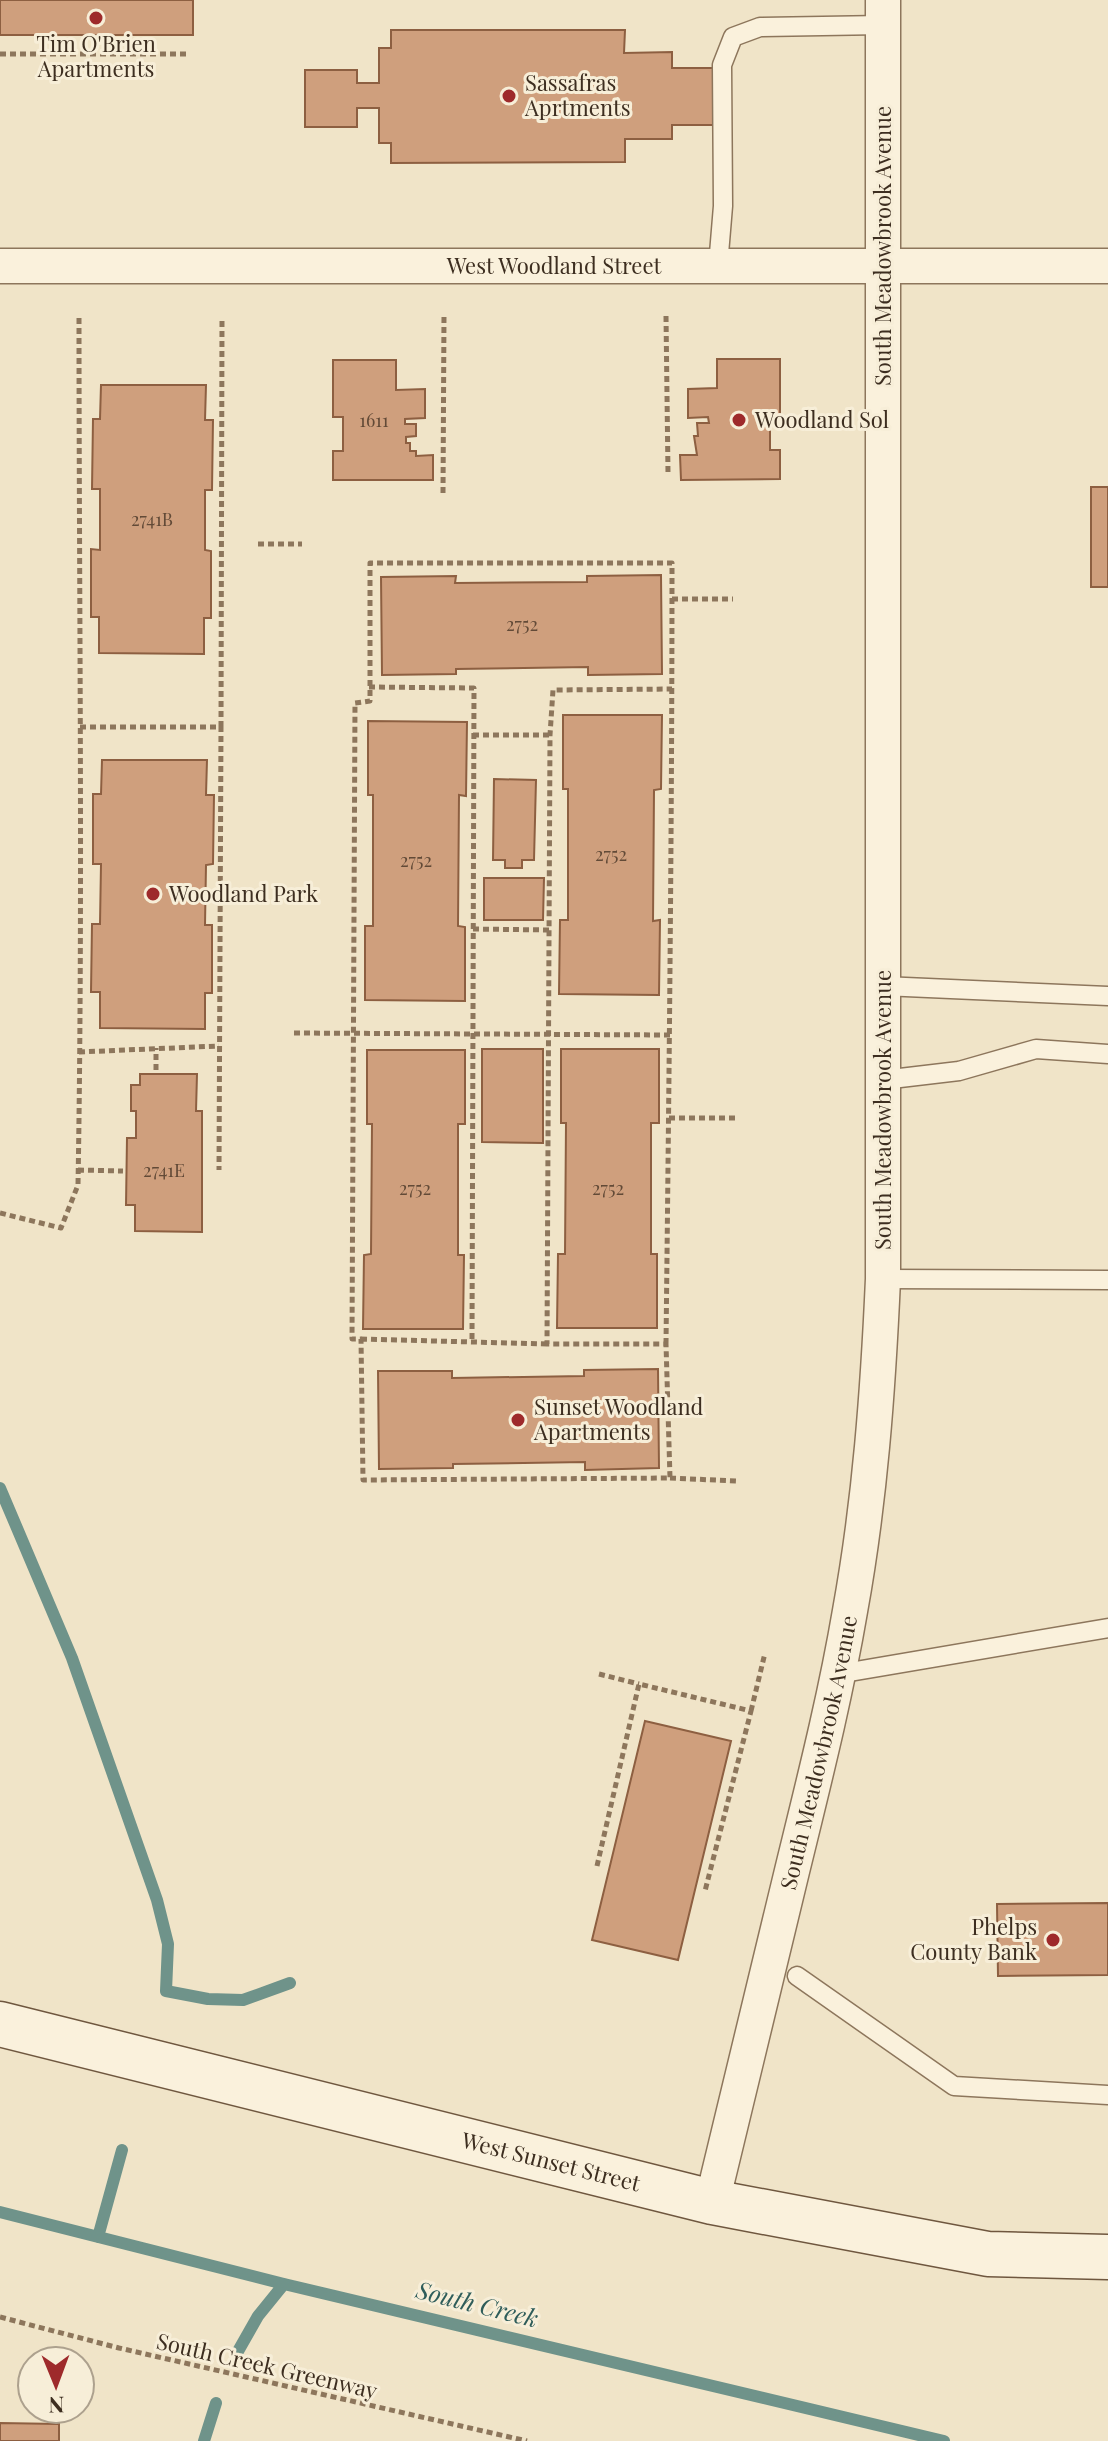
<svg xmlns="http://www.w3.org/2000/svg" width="1108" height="2441" font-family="'Playfair Display',serif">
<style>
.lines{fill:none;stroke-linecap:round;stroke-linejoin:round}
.stream{stroke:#6f938a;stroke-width:12}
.building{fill:#cf9f7d;stroke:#8d5f41;stroke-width:2}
.service-casing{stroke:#8d765c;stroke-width:21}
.minor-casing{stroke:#8d765c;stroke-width:37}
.secondary-casing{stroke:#6f573f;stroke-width:47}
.path{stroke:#8d765c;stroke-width:5;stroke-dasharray:6 4;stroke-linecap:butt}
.service{stroke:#faf1dc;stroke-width:18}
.minor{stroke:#faf1dc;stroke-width:34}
.secondary{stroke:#faf1dc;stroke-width:44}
.poi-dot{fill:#9e2a2b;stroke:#f7eed8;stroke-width:3}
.labels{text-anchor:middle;stroke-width:6;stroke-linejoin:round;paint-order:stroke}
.number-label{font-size:18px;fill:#624a37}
.poi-label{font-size:22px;fill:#3d2e20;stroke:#f7eed8;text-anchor:start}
.street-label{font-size:22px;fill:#3d2e20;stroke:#f7eed8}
.water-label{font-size:24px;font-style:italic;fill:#2f5d5a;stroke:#f7eed8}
</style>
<rect width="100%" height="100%" fill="#f0e4c8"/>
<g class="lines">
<path class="stream" d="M0,1488l72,170 85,242 11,44 -2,47 42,8 35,1 47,-17
M0,2212l284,72 660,157
M98,2237l24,-87
M237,2353l21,-37 26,-32
M204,2441l12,-38"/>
</g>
<path class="building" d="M0,0h193v35h-193z
M391,30h234l-1,23 48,-1v16h41v57h-41v14h-47v23l-234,1v-20h-12v-35h-22v19h-52v-57h52v13h22v-35h12z
M717,359h63v57h-10v34h10v29l-99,1 -1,-25h17l-3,-19h4l-1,-13h12l-1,-6 -20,1v-29l29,-1z
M333,360h63v30l29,-1v29l-20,1v5h11v12l-10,1v6h4v8h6v5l17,-1v25h-100v-29h10v-34h-10z
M101,385h105l-1,35h8l-1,70h-7v60l6,1v67h-7v36l-105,-1v-36h-8v-68l9,1v-61h-8l1,-70h7z
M1091,487h17v100h-17z
M661,575l1,99 -74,1v-8l-132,2v5l-74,1 -1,-98 75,-1 -1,7 132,-1v-6z
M563,715h99l-1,74 -7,1 -1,131 7,-1 -1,75 -100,-1 1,-74h8v-131h-5z
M368,721l99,1 -1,74 -7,-1 -1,131 7,1v74l-100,-1v-74h8v-131h-5z
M102,760h105l-1,35h8l-1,69 -7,1 -1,60h7v68h-7v36l-105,-1v-36h-9l1,-68h8l1,-60h-8v-70h8z
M494,779l42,1 -2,80h-12v8h-17v-8h-12z
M484,878h60l-1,42h-59z
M482,1049h61v94l-61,-1z
M561,1049h98v74h-8v131h6v74h-100l1,-74h7l1,-131h-5z
M367,1050h98v74h-7v131h6l-1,74h-100l1,-74 7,-1 1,-130h-5z
M140,1074h57l-1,37h6v121l-67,-1v-26h-9l1,-67h9v-27h-5v-26h9z
M658,1369l1,99 -74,2v-8l-132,2v4l-74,1 -1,-98h74v7l132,-2v-6z
M645,1721l86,20 -53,219 -86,-20z
M1108,1903v72l-110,1 -1,-72z
M0,2423l59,1v17h-59z"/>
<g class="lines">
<defs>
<path id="service" d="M718,266l5,-60 -1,-141 11,-28 27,-10 123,-2
M883,986l225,10
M883,1080l76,-9 77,-22 72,5
M883,1279l225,1
M838,1674l270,-46
M797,1976l157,110 154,9"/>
<g id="minor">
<path id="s1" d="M0,266h1108"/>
<path id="s2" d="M712,2202c27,-110 54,-220 80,-331 21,-86 43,-172 58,-260 20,-110 28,-220 33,-332v-1279"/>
</g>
<g id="secondary">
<path id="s3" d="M0,2024l712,178 276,52 120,3"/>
</g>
</defs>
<use href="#service" class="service-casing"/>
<use href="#minor" class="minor-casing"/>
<use href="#secondary" class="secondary-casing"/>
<path class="path" d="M0,54h190
M666,316l2,157
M443,493l1,-178
M258,544h44
M672,599h61
M369,687l105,1 -2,654
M80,727h141l-2,443
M221,727l1,-410
M473,735h77
M473,929l77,1
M294,1033l376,2
M79,1052l140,-6
M156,1070v-22
M669,1118h66
M78,1170l45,1
M0,1213l61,15 17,-43c5,-289 1,-578 1,-867
M361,1339l186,5
M666,1344c3,-261 6,-520 6,-781h-302v138l-15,2 -3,636h9l2,141 307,-2 -4,-134h-119l3,-609 3,-45 119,-1
M670,1478l66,3
M599,1674l40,10
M751,1711l14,-58
M597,1866l42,-182 112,27 -46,180
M0,2317l119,31 408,93"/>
<use href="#service" class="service"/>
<use href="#minor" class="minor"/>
<use href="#secondary" class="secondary"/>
</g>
<g class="poi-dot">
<circle cx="96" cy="18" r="8"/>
<circle cx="509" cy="96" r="8"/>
<circle cx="739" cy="420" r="8"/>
<circle cx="153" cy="894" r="8"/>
<circle cx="518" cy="1420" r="8"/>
<circle cx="1053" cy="1940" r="8"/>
</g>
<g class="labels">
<g class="number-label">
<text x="374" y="427">1611</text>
<text x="152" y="526">2741B</text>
<text x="522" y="631">2752</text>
<text x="611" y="861">2752</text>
<text x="416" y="867">2752</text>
<text x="164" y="1177">2741E</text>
<text x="415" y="1195">2752</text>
<text x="608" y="1195">2752</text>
</g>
<g class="poi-label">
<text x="96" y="52" text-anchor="middle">Tim O'Brien<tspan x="96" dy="25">Apartments</tspan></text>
<text x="525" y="91">Sassafras<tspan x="525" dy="25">Aprtments</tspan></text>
<text x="755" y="428">Woodland Sol</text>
<text x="169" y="902">Woodland Park</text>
<text x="534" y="1415">Sunset Woodland<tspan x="534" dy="25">Apartments</tspan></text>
<text x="1037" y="1935" text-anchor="end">Phelps<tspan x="1037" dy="25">County Bank</tspan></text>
</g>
<g class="street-label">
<text transform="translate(883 246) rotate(-90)" y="8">South Meadowbrook Avenue</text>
<text dy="8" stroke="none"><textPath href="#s1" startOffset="554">West Woodland Street</textPath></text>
<text transform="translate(883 1110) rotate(-90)" y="8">South Meadowbrook Avenue</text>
<text dy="8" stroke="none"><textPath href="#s2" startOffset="462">South Meadowbrook Avenue</textPath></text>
<text dy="8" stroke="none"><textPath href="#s3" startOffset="568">West Sunset Street</textPath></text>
<text transform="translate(267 2366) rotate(13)" y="8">South Creek Greenway</text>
</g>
<g class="water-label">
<text transform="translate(477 2305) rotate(14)" y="8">South Creek</text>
</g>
</g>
<g transform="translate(56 2385) rotate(179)"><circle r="38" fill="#f7eed8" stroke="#ada18e" stroke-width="2"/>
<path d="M0-6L14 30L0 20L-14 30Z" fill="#9e2a2b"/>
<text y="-12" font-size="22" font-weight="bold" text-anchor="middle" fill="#3d2e20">N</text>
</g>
</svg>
